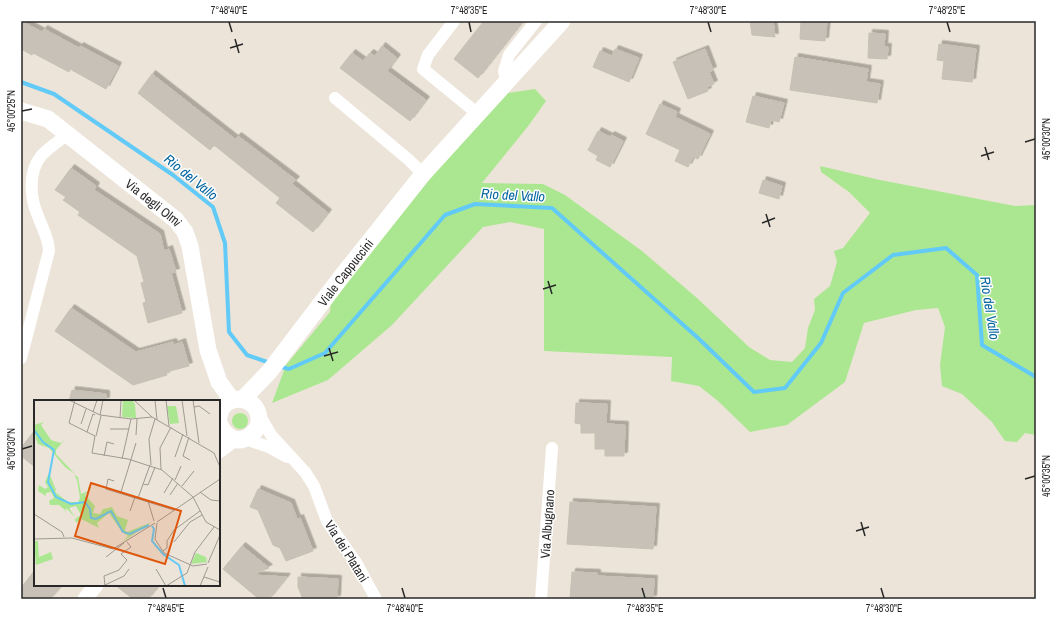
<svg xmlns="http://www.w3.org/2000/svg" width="1057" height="620" font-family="'Archivo Narrow',sans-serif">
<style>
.green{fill:#abe790}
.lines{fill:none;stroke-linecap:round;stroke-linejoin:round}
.stream{stroke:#62caf7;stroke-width:4}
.building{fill:#c7c1b8;stroke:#c7c0b2;filter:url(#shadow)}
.minor{stroke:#fff;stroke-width:12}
.tertiary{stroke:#fff;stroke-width:15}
.secondary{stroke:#fff;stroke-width:17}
.ticks{fill:none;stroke:#282828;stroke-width:1.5}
.labels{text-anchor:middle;stroke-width:3;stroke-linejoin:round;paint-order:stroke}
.street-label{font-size:13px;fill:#282828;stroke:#fff}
.water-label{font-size:14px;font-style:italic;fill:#0465a0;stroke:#fff}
.inset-river{fill:none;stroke:#62caf7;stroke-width:2}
.inset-road{fill:none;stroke:#9e9992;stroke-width:1}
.view{fill:#de570d;fill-opacity:0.15;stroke:#de570d;stroke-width:2}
.inset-edge{fill:none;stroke:#282828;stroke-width:2}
.neatline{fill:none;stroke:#282828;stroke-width:1.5}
.ticks-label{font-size:10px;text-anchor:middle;fill:#282828}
</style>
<defs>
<filter id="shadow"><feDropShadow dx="3.5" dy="-3.5" stdDeviation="0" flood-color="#0004"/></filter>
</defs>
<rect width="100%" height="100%" fill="#ece4d8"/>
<path class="green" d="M535,89l11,12 -17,24 -47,58 61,1 22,11 77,56 55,47 52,49 21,13 22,2 13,-14 3,-20 7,-18 -1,-11 16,-13 7,-24 -3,-11 9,-3 27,-35 -21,-21 -28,-20 -1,-6 60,14 135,26 21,-1v230l-11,-2 -8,9 -12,-1 -13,-19 -30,-28 -20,-8 -2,-21 5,-38 -7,-19 -22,2 -52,13 -19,59 -58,43 -37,7 -32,-31 -19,-15 -28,-5 1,-24 -128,-6v-122l-34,-7 -27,5 -91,98 -64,55 -56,23 14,-38 44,-53 1,-12 97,-120 80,-87z
M232 421a8 8 0 1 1 16 0a8 8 0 1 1-16 0Z"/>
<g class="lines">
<path class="stream" d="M21,82l33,12 119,81 40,32 12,36 4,89 18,23 23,8
M278,366l11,3 36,-16 120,-138 30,-11 77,4 146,130 56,54 31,-4 36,-45 22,-50 50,-38 53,-7 31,27 5,70 54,32"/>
</g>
<path class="building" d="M21,21l21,11 2,-3 35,19 1,-2 38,20 -12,23 -36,-20 -1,3 -36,-19 -1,2 -11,-6z
M484,21h39l-45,57 -24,-19z
M750,21h23l2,16 -23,-2z
M801,21h26l-2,20 -25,-2z
M869,33l16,1 -1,13h4l-1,12 -19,-1z
M939,44l37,5 -4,33 -30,-3 2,-18 -7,-1z
M382,46l15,12 -10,13 39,29 -16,21 -70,-53 12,-15 11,8 7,-8 5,3z
M615,49l24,9 -10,24 -36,-15 7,-16 12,5z
M705,49l8,21 -4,2 5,12 -7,3 1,4 -20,8 -15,-37z
M795,57l73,12 -2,13 14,2 -3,19 -87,-13z
M152,74l83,65 3,-3 58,44 -4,4 36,29 -15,19 -37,-29 4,-5 -66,-53 -4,5 -72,-57z
M753,96l31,7 -5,19 -8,-2 -2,8 -23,-6z
M660,104l17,8 -2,5 35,17 -12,25 -5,-2 -5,10 -13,-6 5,-11 -34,-16z
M598,131l12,6 1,-2 12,6 -13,26 -14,-7 2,-4 -10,-6z
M71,168l25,18 -2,4 66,44 4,17 5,-2 7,23 -5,1 11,40 -34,10 -5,-20 3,-1 -5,-19 3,-1 -7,-26 -59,-41 2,-3 -17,-12 3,-3 -11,-7z
M763,180l19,6 -3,13 -20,-6z
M71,308l65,44 37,-10 1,3 8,-3 7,24 -23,6 1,3 -34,10 -78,-54z
M72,390l34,4v7h-37z
M576,403l31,1 -1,20 19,1 -1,31h-19v-7h-10v-16h-14v-9l-6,-1z
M35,430v37l-14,-11v-8z
M258,489l33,14 6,16 3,-1 13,33 -27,10 -6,-13 -7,-3 -15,-35 -8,-3z
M570,502l86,5 -3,42 -86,-5z
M242,546l27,22 -17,7 35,2 -18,22h-10l-36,-30z
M35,570v15h27l-12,14h-29v-11z
M572,572l25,1v3l57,3 -1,20h-83z
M298,577l40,2 -1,20h-34l-5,-12z
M115,585h44l-11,14h-15z"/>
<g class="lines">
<path class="minor" d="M454,21l-26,34 -5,14 55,45
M507,83l-3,-12 5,-16 27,-34
M335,98l74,62 14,14
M21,358l28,-107c0,-13 -7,-23 -11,-35 -8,-18 -10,-44 3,-60 7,-8 18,-15 27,-22
M259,414l12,21 34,37 9,14 13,35 30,43 19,35
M245,439l24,8 18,10
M541,599l11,-151"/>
<path class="tertiary" d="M219,451l16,-12
M85,599l11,-14"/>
<g class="secondary">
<path id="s1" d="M21,111l27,8 128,101 9,12 5,14 18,104 11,32 13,18"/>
<path id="s2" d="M243,399l26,-27 73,-96 81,-102 139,-153"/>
<path d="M219,417c3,-25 40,-23 40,3 0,8 -5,13 -11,17 -13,8 -25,-3 -29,-14"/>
</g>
</g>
<path class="ticks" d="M229,22l3,10M469,22l2,10M708,22l3,10M947,22l3,10M235,39l4,14M230,48l13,-4M22,111l10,-2M1025,142l10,-3M985,147l4,13M981,156l13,-4M766,214l4,13M762,223l13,-5M548,281l4,13M543,289l13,-4M329,348l4,13M324,356l14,-4M22,449l10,-3M1025,479l10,-3M861,522l4,14M856,531l13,-4M163,588l3,10M402,588l3,10M642,588l3,10M881,588l3,10"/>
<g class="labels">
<g class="street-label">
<text dy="5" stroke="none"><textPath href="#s1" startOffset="163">Via degli Olmi</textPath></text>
<text dy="5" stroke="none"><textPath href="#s2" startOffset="163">Viale Cappuccini</textPath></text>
<text transform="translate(547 524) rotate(-86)" y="5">Via Albugnano</text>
<text transform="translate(347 551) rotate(58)" y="5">Via dei Platani</text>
</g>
<g class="water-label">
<text transform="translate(191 177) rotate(39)" y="5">Rio del Vallo</text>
<text transform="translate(513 195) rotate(3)" y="5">Rio del Vallo</text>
<text transform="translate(990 308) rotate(81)" y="5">Rio del Vallo</text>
</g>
</g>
<g transform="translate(34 400)">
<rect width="186" height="186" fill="#ece4d8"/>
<path d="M89,0h9l3,4 1,14 -14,-1zM133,6h9l3,17 -9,1zM10,22l-3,3 10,15 10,3 5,-5 -10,12v4l19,20 -10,-7 -16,-19 -11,-4 -2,-5 -2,-14zM15,73l7,17 -1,2 13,10h10l2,-4 -3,-18 -3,-5 4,2 3,17 7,-3v-4l3,1 -6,7 10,11 -2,7 7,1 3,-5 9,-2 5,9 11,4 -3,10 2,2 25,-10 -30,20 6,-6 -6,-4 -13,-19 -12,10 2,5 -18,-9 -5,4 -1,-4 6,-4 -5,-9 -7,2 6,9 -9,-9 -1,6v-4l-6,-5h-9l-1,-4 5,-3 -3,-6 -5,1v3l-8,-5 1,-6 6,4 3,-2 -3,-5zM0,141h4l1,16 12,-5 2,7 -17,6zM162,153l10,4 1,5 -16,2z" fill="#abe790"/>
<path class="inset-river" d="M0,30l9,12 11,8 -6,32 8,15 15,7 14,-2 5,7 1,9 5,1 15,-8 12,21 7,2 19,-9M118,126l2,3 -2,12 11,13 16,11 6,21"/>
<path class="inset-road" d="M35,0l31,15 31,4 21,-2M41,0l-6,23 26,13 -3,17 36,6 34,11 31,27 13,25 14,8M100,0l18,17 62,36M121,0l2,20M132,0l3,26M148,0l5,36M159,0l6,43M160,7l5,-1 11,8M59,12l4,-12M66,15l3,-15M86,18l1,-18M47,24l5,-15M76,29h19M53,32l6,-18 2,1M102,35l1,-16M62,36l5,-20M155,37l-6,19 7,4M180,53l6,14M70,56l3,-14 7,2M141,57l8,-23M88,59l9,-40M117,65l-2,-26 6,-20M127,69l-1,-21 11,-21M141,80l6,-14M80,81l-6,-2 -2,10 68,21M109,84l5,1 7,-18M148,86l12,-15M87,92l15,-49M166,92l11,8 9,1M130,93l9,-15M136,95l8,-12M104,98l12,-33M114,101l6,20M96,111l5,-14M0,114l28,18 2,5M123,122l63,-43M123,123l-2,16 9,14 29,13 14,-2M0,139l38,-1 41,11 42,-26M140,142l16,-20 12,-7M129,151l4,-3v-7l7,-11 26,-19M72,157l18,-14M174,163l12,-28M122,169l10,17M170,177l16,5M71,185l19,-9 5,-7M71,186l-1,-10 15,-6 8,-10 -6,-6 10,-7 -4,-5M132,186l21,-13 8,-21 19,-25M166,186l8,-19"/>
<path class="view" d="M57,83l90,28 -16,53 -90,-28z"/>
<rect width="186" height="186" class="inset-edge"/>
</g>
<rect width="1057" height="620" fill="none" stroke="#ffffff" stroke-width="44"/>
<rect x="22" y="22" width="1013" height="576" class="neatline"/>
<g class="ticks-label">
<text x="229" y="14">7°48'40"E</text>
<text x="469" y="14">7°48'35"E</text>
<text x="708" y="14">7°48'30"E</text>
<text x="947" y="14">7°48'25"E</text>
<text transform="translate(11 111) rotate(-90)" y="4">45°00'25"N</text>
<text transform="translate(1046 139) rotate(-90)" y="4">45°00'30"N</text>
<text transform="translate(11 449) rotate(-90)" y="4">45°00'30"N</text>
<text transform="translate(1046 476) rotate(-90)" y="4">45°00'35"N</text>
<text x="166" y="612">7°48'45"E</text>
<text x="405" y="612">7°48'40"E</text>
<text x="645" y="612">7°48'35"E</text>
<text x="884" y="612">7°48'30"E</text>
</g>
</svg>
